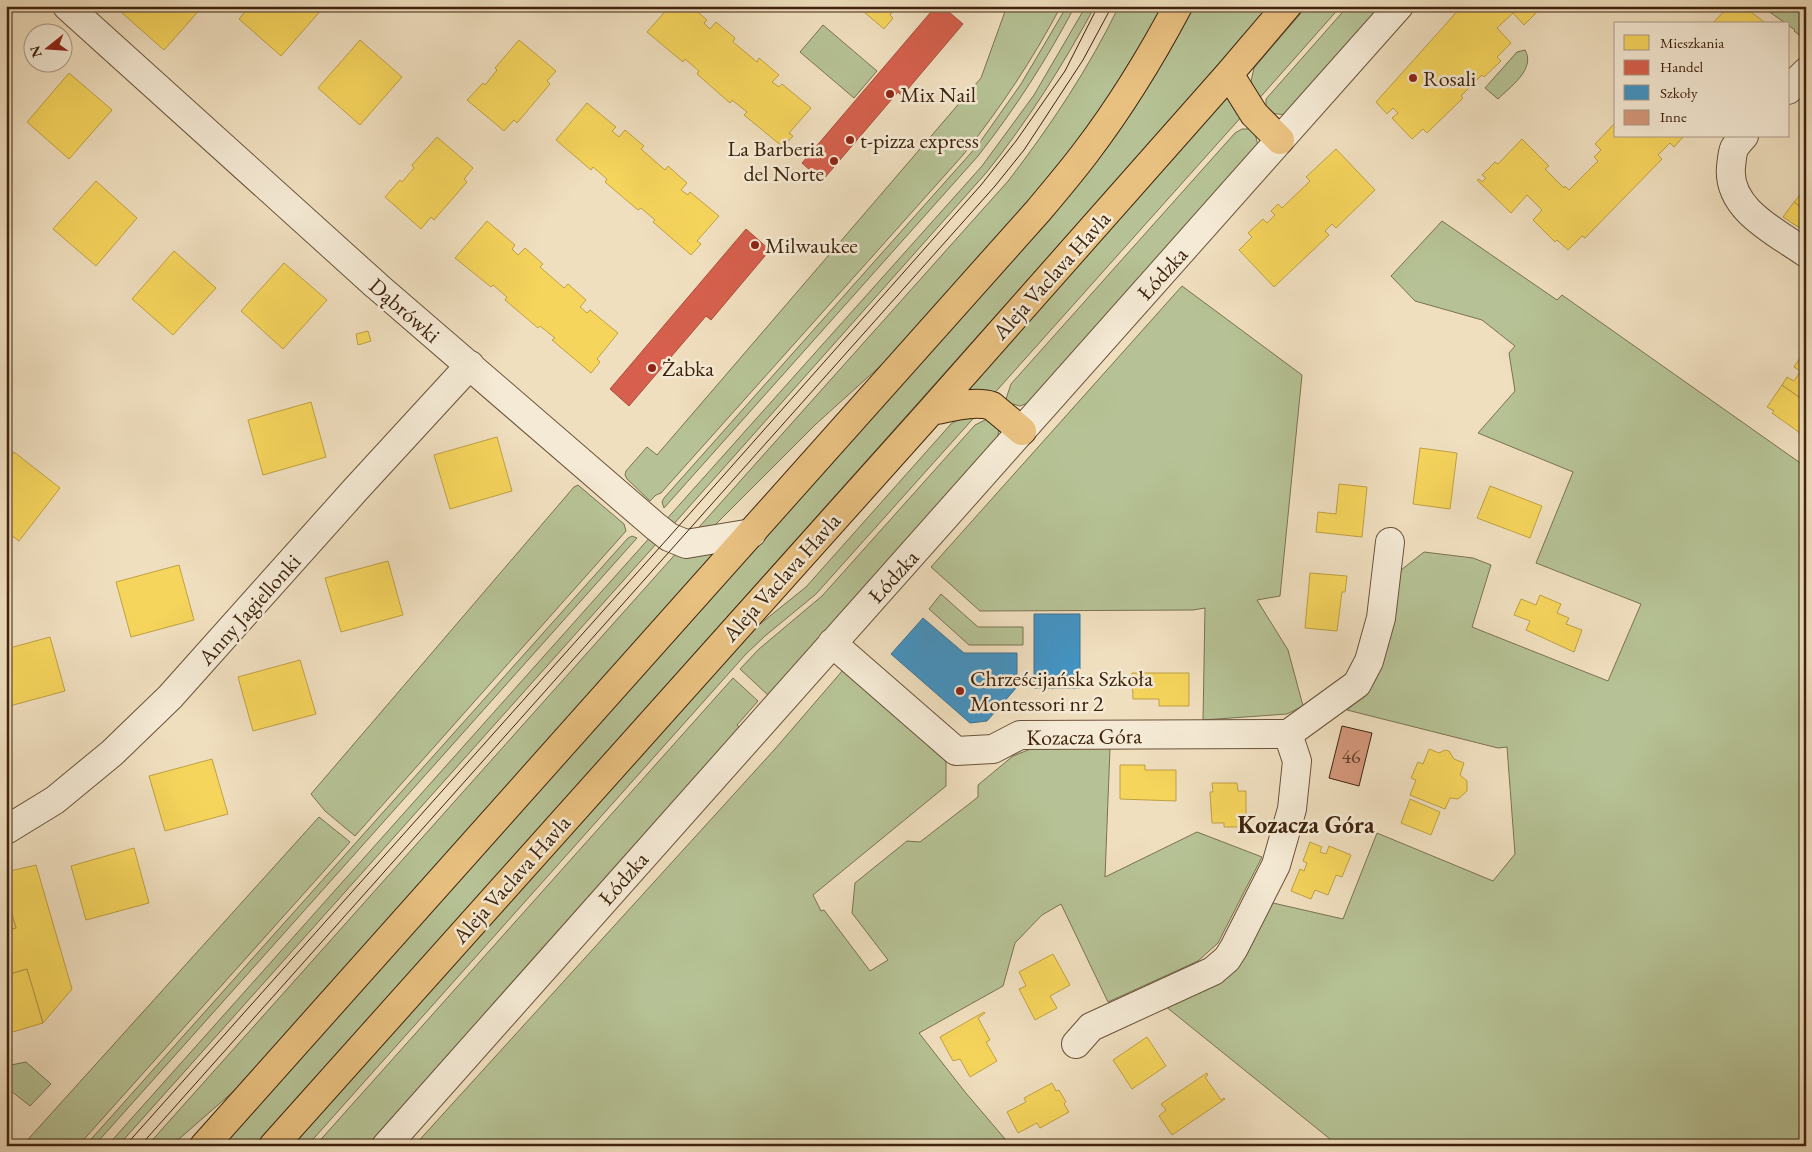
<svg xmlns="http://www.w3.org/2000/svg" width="1812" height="1152" font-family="'EB Garamond',serif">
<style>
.green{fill:#b6c295;stroke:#7a7250}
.homes{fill:#f6d55c;stroke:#bfa044}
.shops{fill:#d6604d;stroke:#a84e3a}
.schools{fill:#4393c3;stroke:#42718c}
.building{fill:#d4977b;stroke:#3e230c}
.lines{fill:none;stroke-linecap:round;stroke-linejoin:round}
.minor-casing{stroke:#6a5239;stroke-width:30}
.major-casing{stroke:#3e230c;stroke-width:30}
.minor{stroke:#f5ead5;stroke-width:28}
.major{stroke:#e8c080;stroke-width:28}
.tram{stroke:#3e230c;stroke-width:1}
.poi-dot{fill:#8f2418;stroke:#f5ead5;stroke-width:2}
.labels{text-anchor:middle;stroke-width:5;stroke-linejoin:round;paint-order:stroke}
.number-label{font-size:20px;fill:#644028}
.poi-label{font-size:22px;fill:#3e230c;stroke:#f5ead5;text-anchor:start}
.street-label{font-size:22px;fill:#3e230c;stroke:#f5ead5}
.neighbourhood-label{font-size:24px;font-weight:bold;fill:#3e230c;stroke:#f5ead5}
</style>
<rect width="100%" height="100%" fill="#f0dfbf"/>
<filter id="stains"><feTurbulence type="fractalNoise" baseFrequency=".004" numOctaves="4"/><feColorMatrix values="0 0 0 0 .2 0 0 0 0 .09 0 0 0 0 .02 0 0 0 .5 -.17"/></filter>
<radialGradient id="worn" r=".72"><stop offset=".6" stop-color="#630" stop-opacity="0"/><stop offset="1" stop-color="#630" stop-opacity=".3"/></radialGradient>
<path class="green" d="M1007,6h54c-28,53 -61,103 -98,149l-302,338 -5,2 -6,6 -23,-22 -2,-4 1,-4 21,-24 10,8 324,-377z
M1067,6h8c-28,53 -60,103 -97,150l-314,352 -2,-6 2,-4 314,-353 43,-61z
M1086,6h9c-32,59 -67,115 -109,167l-314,353 -8,-4 318,-356 52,-71z
M1119,6h45l-62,101 -45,63 -169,189 -72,65 -101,101 -23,10 317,-355c42,-55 80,-112 110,-174z
M1194,6h78l-1017,1140h-33l842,-944c50,-61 92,-126 130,-196z
M1307,6h34l-85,96 -6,-16 4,-18z
M1348,6h36l-98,109 -16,-2 -4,-4v-10z
M1761,6h45v34l-12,-9 1,-1z
M823,25l54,46 -23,27 -54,-46z
M1525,50c11,19 -15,37 -27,49l-13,-11 32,-36z
M1228,96l15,19 -252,282 -32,3 55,-65z
M1242,129h12l4,17 -225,255 -13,5 -15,-4 6,-18 224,-251z
M1442,221l115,79 5,-5 244,172v679h-481l5,-7 -165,-133 61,-28 47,-75 70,16 34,-86 116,48 22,-27 -8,-107 -9,1 -151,-38c8,-7 20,-15 25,-24 18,-30 24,-82 29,-116l23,-18 49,6 18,7 -19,62 136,54 33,-77 -105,-41 37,-91 -95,-39 37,-42 -6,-38 6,-7 -33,-26 -67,-19 -24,-25z
M1182,286l120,89 -22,221 -23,4 31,50 15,56 -16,8 -84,6 2,-112 -12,2 -213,1 -49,-44z
M979,412l-163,182 -51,42 -19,18 -439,492h-16l459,-514 56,-45 145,-163 11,-7z
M991,417l8,12 -2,12 -227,256 -30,-28 19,-20 63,-53 153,-171z
M578,485l46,39 2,7 -271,305 -30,-25 -14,-17 263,-307z
M652,535l4,9 -538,602h-11z
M632,536l5,2 -543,608h-9l543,-608z
M723,545l-480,538 -72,63h-24l532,-596z
M941,594l37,33h45v18h-54l-40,-36z
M843,670l103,89v27l-133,109 8,16 3,-1 46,61 18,-11 -36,-47 3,-30 52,-42 13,1 58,-45v-12l35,-29 20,-8h77l-5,129 92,-45 65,25 -44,86 -20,18 -90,41 -47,-98 -19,11 -27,28 -12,43 -84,47 46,59 46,54h-597l361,-397z
M733,678l25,23 -21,24 5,5 -371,416h-56z
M319,817l31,25 -272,304h-56z
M26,1062l25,22 -21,22 -24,-19v-21z"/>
<path class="homes" d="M128,6h75l-39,44 -42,-37z
M250,6h72l1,2 -42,48 -42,-37z
M670,6h21l16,14 -3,3 6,6 6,-7 19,16 -2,4 24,20 2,-4 20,17 -7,7 7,5 3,-3 29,24 -22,25 4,3 -10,11 -39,-32 3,-3 -15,-12 -2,3 -33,-29 2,-3 -14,-12 -2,3 -36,-30z
M857,6h40l-7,9 3,3 -9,11z
M1462,6h81l-19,19 -11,-12 -16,15 14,15 -14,14 4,4 -17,16 -2,-2 -21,21 2,2 -36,35 -4,-4 -11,10 -20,-21 6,-5 -5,-5 -6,6 -11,-12z
M1729,6h14l24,18h-55z
M360,40l42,37 -42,48 -42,-37z
M519,40l37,31 -9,10 3,3 -33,39 -3,-3 -10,11 -37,-31 16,-17 2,2 12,-15 -2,-2z
M69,73l43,37 -43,49 -42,-37z
M587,103l29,24 -4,4 7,6 6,-7 19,16 -3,3 24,21 3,-4 19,17 -6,7 7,5 2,-3 29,24 -22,25 4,3 -10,11 -38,-33 2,-2 -14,-12 -3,2 -33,-28 2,-3 -14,-12 -2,3 -35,-30z
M1616,122v14h68l-10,11 -4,-4 -12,12 4,4 -77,79 -3,-2 -14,14 -11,-10 -2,2 -22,-22 9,-10 -15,-15 -16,18 -34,-33 2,-1 3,3 4,-4 -4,-3 13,-13 3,2 24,-25 27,27 -4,3 19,19 1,-2 4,4 29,-29 -4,-4 7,-7 -6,-6z
M437,137l36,31 -9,11 3,3 -33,38 -3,-3 -10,12 -36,-32 15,-17 2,2 12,-14 -2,-3z
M1336,149l39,41 -39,38 -4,-4 -7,7 4,4 -55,52 -35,-37 13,-13 -4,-4 15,-14 4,4 8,-8 -4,-4 7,-7 4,4 28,-27 -4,-4z
M96,181l41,37 -41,48 -43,-37z
M1806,188v23l-12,-9z
M1794,202l12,9v21l-23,-15z
M487,221l28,24 -3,4 6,6 7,-7 18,16 -3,3 24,21 4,-4 18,16 -6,7 7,6 3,-3 28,23 -21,26 3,3 -9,11 -39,-33 3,-2 -15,-12 -2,2 -33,-28 2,-3 -14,-12 -2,2 -36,-29z
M174,251l42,37 -43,47 -41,-36z
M284,263l43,37 -44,49 -42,-38z
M368,331l3,10 -13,4 -2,-11z
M1804,352l2,1v22l-12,-8z
M1800,372l6,3v27l-24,-17 5,-8 7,4z
M1782,385l24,17v29l-3,4 -31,-22 2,-2 -7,-4z
M311,402l15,55 -63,18 -15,-55z
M497,437l15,54 -62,18 -16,-54z
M1420,448l37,5 -7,56 -37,-5z
M14,452l46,36 -41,53 -13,-10v-69z
M1339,484l28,3 -5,50 -46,-5 2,-20 18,2z
M1490,486l52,20 -12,32 -53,-20z
M388,561l15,54 -62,17 -16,-54z
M179,565l15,55 -63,17 -15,-55z
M1310,573l37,3 -2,16h-3l-5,39 -32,-3z
M1540,595l21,9 -4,9 12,5 -3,6 16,6 -8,22 -48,-22 4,-9 -16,-6 7,-16 15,6z
M50,637l15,54 -59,16v-58z
M300,660l16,54 -63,17 -15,-54z
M1132,673h57v33h-30v-7h-26z
M1429,749l10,4 6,-3 4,1 5,8 10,4 -4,12 7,6v10l-9,8 -8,-1 -5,11 -35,-14 6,-15 -5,-2 7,-16 5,2z
M212,759l16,55 -63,17 -16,-55z
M1120,765h25v5h31v31l-56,-2z
M1212,783h25l1,8h8v32h-4v4h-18v-4h-12l-2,-31h3z
M1410,799l30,13 -9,23 -30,-12z
M1310,842l12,5 -2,5 6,2 3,-8 22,9 -9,22 -6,-2 -8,20 -13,-5 -4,9 -20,-8 9,-22 4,2 3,-8 -4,-2z
M134,848l15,55 -63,17 -15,-54z
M36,865l36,124 -29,34 -16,-54 -21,6v-44l10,-3 -10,-34v-22z
M6,894l10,34 -10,3z
M1053,954l17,31 -20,11 7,12 -22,12 -16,-31 7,-3 -7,-14z
M27,969l16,54 -37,11v-59z
M984,1012l1,1 -7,5 12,22 -4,2 11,19 -27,16 -10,-18 -7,2 -13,-24z
M1147,1037l19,29 -34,23 -19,-29z
M1207,1073l1,2 -3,2 16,23 3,-2 1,1 -53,36 -13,-19 7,-6 -5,-6z
M1052,1083l4,8 3,-1 7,12 -2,2 5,8 -29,16 -3,-5 -19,10 -11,-21 19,-10 -2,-4z"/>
<path class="shops" d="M936,6h6l21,18 -61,72 -4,-4 -76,89 -20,-18z
M746,229l24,21 -59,70 -5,-4 -77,90 -19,-17z"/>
<path class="schools" d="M1034,614h46v74h-46z
M923,618l41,35h53v34l-30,34 -17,2 -79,-69z"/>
<path class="building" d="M1342,726l30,7 -13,53 -30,-8z"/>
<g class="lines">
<defs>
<path id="minor" d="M67,6l310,280 278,240 14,11 17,7 66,-11
M1788,90l18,-18
M1744,136c-12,13 -11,13 -13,31 -4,42 45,65 75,86
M832,643l124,108 37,-2 27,-14 268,-1 9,27 -5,48 -16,56 -42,83 -7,11 -14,12 -122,56 -15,17
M1288,734l69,-50 12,-23 12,-43 9,-76
M6,830l49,-30 57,-47 58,-56 186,-208 114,-124
M386,1146l1013,-1140"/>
<path id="major" d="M1229,74l25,40 26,26
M931,411c18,-3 43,-11 61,-5l30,25
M204,1146l834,-935c16,-19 33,-39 48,-59 35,-46 65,-95 92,-146
M273,1146l658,-735 298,-337 58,-68"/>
</defs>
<use href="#minor" class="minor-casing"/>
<use href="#major" class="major-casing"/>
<use href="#minor" class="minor"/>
<use href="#major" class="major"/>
<path class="tram" d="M125,1146l544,-609 312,-352 35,-44 49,-70 33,-65
M140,1146l855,-960 29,-36 59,-90 29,-54"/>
</g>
<g class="poi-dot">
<circle cx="1413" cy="78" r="5"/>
<circle cx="890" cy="94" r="5"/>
<circle cx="850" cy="140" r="5"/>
<circle cx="834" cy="161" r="5"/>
<circle cx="755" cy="245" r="5"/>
<circle cx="652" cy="368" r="5"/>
<circle cx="960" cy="691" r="5"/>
</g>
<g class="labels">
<g class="number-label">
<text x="1351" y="763">46</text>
</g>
<g class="poi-label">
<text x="1423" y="86">Rosali</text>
<text x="900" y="102">Mix Nail</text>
<text x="860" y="148">t-pizza express</text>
<text x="824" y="156" text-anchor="end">La Barberia<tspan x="824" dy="25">del Norte</tspan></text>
<text x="765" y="253">Milwaukee</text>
<text x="662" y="376">Żabka</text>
<text x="970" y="686">Chrześcijańska Szkoła<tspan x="970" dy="25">Montessori nr 2</tspan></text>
</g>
<g class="street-label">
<text transform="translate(1162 273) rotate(-48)" y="8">Łódzka</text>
<text transform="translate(1051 275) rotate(-48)" y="8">Aleja Vaclava Havla</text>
<text transform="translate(405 310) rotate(41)" y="8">Dąbrówki</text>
<text transform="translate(893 576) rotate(-48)" y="8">Łódzka</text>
<text transform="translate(781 577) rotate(-48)" y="8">Aleja Vaclava Havla</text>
<text transform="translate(249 609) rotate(-48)" y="8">Anny Jagiellonki</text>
<text transform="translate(1084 736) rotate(-1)" y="8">Kozacza Góra</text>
<text transform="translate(623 878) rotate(-49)" y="8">Łódzka</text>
<text transform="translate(511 879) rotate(-48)" y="8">Aleja Vaclava Havla</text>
</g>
<g class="neighbourhood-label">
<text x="1306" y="833">Kozacza Góra</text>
</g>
</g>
<rect width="1812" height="1152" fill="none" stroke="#f0dfbf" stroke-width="25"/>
<rect x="8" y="8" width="1797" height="1137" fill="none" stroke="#3e230c" stroke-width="2.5"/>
<rect x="12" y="12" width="1787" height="1127" fill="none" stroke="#3e230c"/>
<rect x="1614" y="22" width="175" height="115" fill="#f5ead5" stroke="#ac9a85"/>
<rect x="1624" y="35" width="25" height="15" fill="#f6d55c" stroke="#ac9a85"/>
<text x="1660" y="48" font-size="15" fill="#3e230c">Mieszkania</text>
<rect x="1624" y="60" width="25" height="15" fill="#d6604d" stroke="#ac9a85"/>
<text x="1660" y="72" font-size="15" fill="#3e230c">Handel</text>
<rect x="1624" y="85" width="25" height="15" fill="#4393c3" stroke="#ac9a85"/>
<text x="1660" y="98" font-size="15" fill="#3e230c">Szkoły</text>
<rect x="1624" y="110" width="25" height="15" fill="#d4977b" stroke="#ac9a85"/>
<text x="1660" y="122" font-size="15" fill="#3e230c">Inne</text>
<g transform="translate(48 48) rotate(253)"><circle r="24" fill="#f5ead5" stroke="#ac9a85"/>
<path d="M0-4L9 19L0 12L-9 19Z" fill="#8f2418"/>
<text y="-8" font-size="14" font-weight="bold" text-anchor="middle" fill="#3e230c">N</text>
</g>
<rect width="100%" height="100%" filter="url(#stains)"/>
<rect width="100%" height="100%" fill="url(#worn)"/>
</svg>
